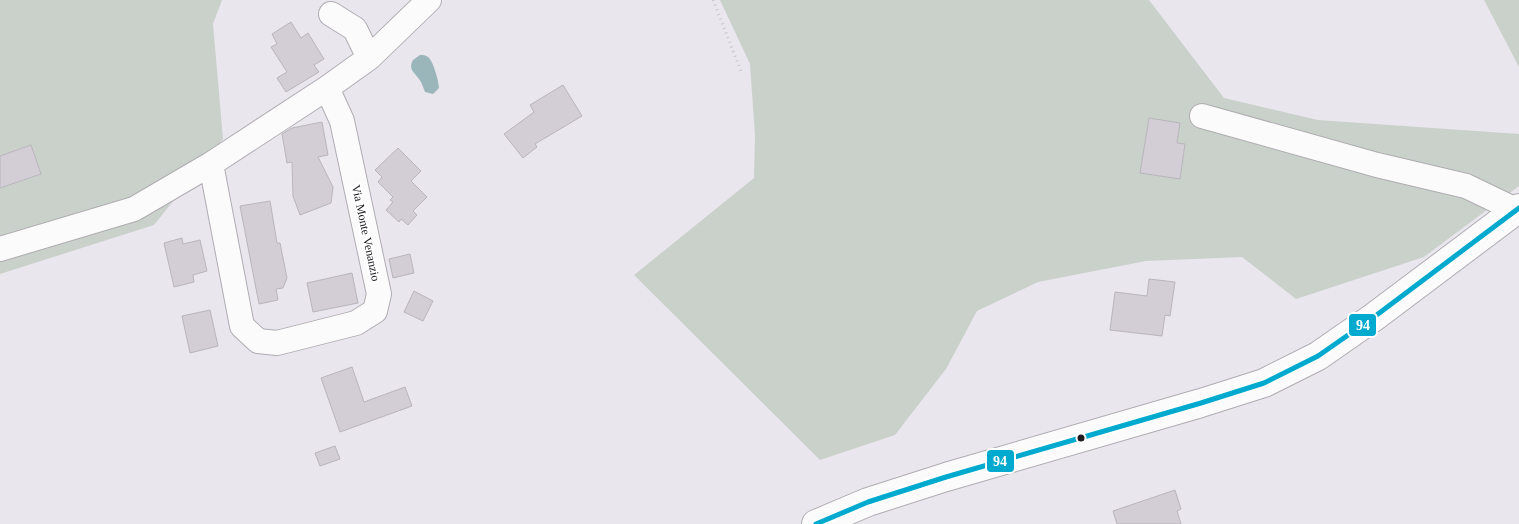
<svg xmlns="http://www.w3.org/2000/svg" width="1519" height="524" font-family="Georgia,serif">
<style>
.green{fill:#cad1ca}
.water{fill:#9ab6ba}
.building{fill:#d3cdd6;stroke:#b8b5bb}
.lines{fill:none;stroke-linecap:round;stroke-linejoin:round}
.minor-casing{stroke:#afacb2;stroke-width:26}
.major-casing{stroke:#afacb2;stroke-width:30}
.path{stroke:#c8c7ca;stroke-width:3;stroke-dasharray:1 4;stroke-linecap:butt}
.minor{stroke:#fcfbfc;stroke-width:24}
.major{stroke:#fcfbfc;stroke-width:28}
.bus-1-casing{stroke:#fff;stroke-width:9}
.bus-1{stroke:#00a9ce;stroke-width:5}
.bus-dot{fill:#1e1b21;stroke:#fff;stroke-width:2}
.labels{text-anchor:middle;stroke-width:4.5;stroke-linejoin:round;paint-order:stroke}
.street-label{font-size:12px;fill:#1e1b21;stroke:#fff}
.line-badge{stroke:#fff;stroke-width:2}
.badge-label{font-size:14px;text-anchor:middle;font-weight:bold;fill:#fff}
</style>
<rect width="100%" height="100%" fill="#eae6ee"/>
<path class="green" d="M0,0h222l-9,24 10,115 -69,86 -154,49z
M720,0h429l75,98 94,22 201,14v52l-95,71 -128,42 -54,-42 -96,4 -108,21 -61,29 -31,58 -51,66 -75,25 -186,-185 120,-97 1,-42 -5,-72z
M1484,0h35v67z"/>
<path class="water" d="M420,55c3,0 5,0 8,2 5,3 11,25 11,31l-6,6 -8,-2c-2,-5 -3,-9 -6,-13 -5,-7 -11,-10 -6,-19z"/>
<path class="building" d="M291,22l10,16 7,-5 16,26 -10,6 5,7 -33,20 -9,-14 10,-6 -16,-25 6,-3 -5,-10z
M563,85l19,31 -47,28 2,3 -14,11 -19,-24 30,-22 -4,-7z
M1149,118l31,5 -3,20 8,1 -5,35 -40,-6z
M322,122l6,33 -10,2 15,30 -2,16 -31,12 -7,-19 -1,-34 -5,1 -5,-29 10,-6z
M31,145l10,29 -41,14v-32z
M398,148l23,23 -10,10 16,16 -14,14 4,4 -9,10 -7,-6 -2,3 -13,-12 7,-8 -3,-2 3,-3 -15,-15 4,-5 -7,-7z
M270,201l7,42h3l7,35 -4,10 -7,1 2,11 -19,4 -19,-98z
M182,238l1,6 17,-4 7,31 -14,4 1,7 -20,5 -10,-44z
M410,254l4,19 -21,5 -4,-19z
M352,273l6,30 -45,9 -6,-29z
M1149,279l26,3 -5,34 -5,-1 -3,21 -52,-6 5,-38 32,4z
M414,291l19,10 -10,20 -19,-9z
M210,310l8,36 -28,7 -8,-37z
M352,367l12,35 41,-15 7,19 -72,26 -19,-54z
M335,446l5,13 -20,7 -5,-13z
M1175,490l6,19 -4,2 4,13h-64l-4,-13z"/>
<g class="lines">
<defs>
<path id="minor" d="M331,14l24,15 14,29
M1202,116l175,49 89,21 50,24
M211,164l31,162 16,15 19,2 79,-20 19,-12 4,-17 -37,-173 -15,-33
M0,249l134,-40 77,-45 116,-76 42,-30 60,-58"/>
<path id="major" d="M816,524l52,-22 78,-25 255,-74 63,-20 54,-27 56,-39 145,-109"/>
</defs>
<use href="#minor" class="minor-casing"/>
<use href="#major" class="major-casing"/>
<path class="path" d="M713,0l28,71"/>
<use href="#minor" class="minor"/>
<use href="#major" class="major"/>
<defs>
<path id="bus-1" d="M816,524l52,-22 78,-25 255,-74 63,-20 54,-27 56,-39 145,-109"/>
</defs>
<use href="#bus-1" class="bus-1-casing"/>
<use href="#bus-1" class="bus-1"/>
</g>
<circle class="bus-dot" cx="1081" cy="438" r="4.5"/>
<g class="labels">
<g class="street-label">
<text transform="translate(366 233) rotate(78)" y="4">Via Monte Venanzio</text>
</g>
</g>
<g class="line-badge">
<rect x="1348" y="313" width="29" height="24" rx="5" fill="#00a9ce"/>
<rect x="986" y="449" width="29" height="24" rx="5" fill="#00a9ce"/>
</g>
<g class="badge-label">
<text x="1363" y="330">94</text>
<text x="1000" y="466">94</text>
</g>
</svg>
